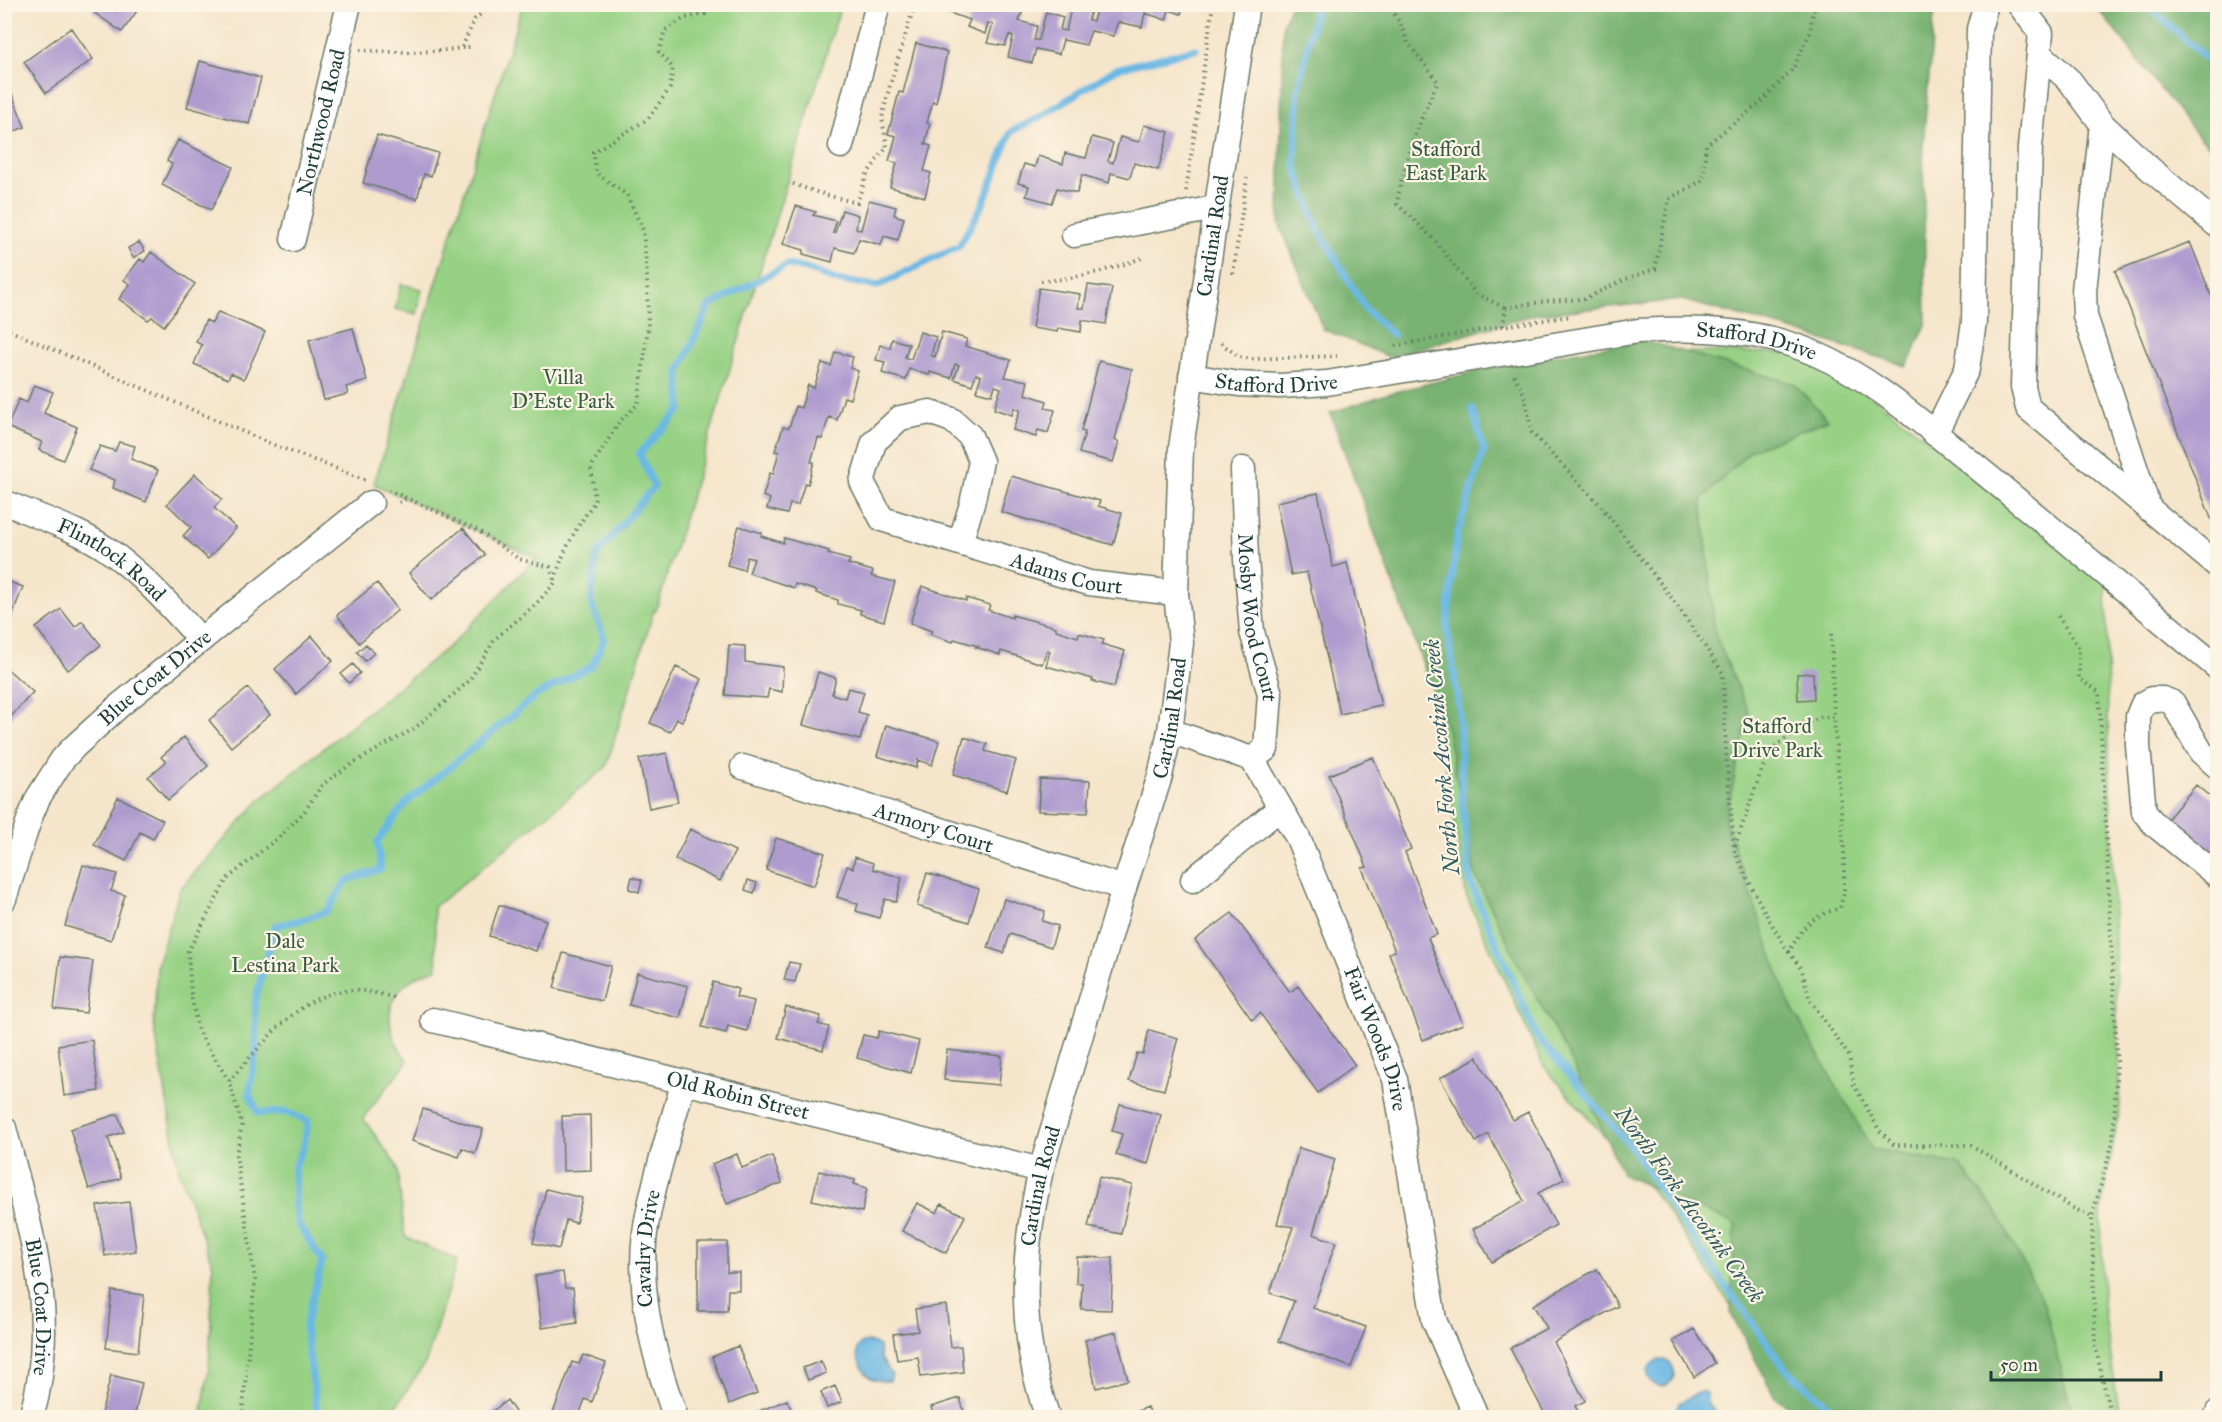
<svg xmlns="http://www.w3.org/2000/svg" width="2222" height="1422" font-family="'IM FELL Great Primer',serif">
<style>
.green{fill:#97d184;stroke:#5b875c;stroke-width:1.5}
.forest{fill:#79b372;stroke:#4c7853;stroke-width:1.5}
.water{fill:#6ab8e4;stroke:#447a8c;stroke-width:1.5}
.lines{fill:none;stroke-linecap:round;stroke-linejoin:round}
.stream{stroke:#6ab8e4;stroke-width:7}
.building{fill:#af9ccf}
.minor-casing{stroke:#6a7868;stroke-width:27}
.path{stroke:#6a7868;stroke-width:4;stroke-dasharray:1.5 4.5;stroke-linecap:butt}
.minor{stroke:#fff;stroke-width:24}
.labels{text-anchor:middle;stroke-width:4.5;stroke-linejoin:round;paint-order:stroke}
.street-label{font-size:21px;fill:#1f3d34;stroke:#fcf5e5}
.park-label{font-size:21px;fill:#375b44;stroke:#fcf5e5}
.water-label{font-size:22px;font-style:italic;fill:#325c60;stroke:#fcf5e5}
</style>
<rect width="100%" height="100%" fill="#fcf5e5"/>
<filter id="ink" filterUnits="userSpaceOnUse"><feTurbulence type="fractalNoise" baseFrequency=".0167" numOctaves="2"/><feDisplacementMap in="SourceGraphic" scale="12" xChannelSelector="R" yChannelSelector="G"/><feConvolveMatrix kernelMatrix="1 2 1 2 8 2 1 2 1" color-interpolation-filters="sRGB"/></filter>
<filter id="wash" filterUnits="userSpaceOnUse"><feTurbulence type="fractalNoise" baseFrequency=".008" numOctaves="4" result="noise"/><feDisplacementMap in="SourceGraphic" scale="24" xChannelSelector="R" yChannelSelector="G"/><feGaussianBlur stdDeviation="1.35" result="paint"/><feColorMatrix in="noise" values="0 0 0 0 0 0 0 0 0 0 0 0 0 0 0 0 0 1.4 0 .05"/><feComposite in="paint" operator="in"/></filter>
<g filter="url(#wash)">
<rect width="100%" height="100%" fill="#f5e5ca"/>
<path class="green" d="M523,4l318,1 -185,606 -2,-1 -48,157 -172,140 3,62c-50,12 -61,53 -29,92l-45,57 34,48 8,71 52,23 -31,102 -37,55h-188l8,-48 4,-103 -34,-95 -25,-146 3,-60 23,-76 80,-89 193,-157 83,-85 -162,-74z
M401,284l21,5 -5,25 -22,-5z
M1673,352l142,1 291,223 2,143 12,389 -19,100 2,96 17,113h-310l-16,-18 -133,-197 -118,-137 -77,-170 -77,-494z"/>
<path class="forest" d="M1291,5h644l-12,140 3,180 -19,41 -119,-37 -106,-29 -145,14 -148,43 -66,-28 -44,-106 4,-199z
M2095,5h122v149l-25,-25z
M1643,340l151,44 34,36 -77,30 -49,49 13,135 34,79 -24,107 63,181 84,148 87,15 39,50 46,90 29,113h-268l-30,-20 -44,-84 4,-89 -112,-49 -53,-117 -46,-83 -49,-100 -29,-149 -116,-313 57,-19 123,-31z"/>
<path class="water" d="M871,1342l8,4 1,11 12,18 -2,6c-6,0 -13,0 -19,-3 -7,-3 -17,-24 -13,-31 3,-5 8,-5 13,-5z
M1648 1373a13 13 0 1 1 26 0a13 13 0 1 1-26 0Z
M1702,1391l5,3v10l13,13h-36l-5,-1 -3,-6 3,-7z"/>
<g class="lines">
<path class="stream" d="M1317,4l-19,86 -3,75 22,62 49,83 27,25
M2146,4l72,65
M1472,409l12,41 -27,85 -10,92 12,80 3,91 8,84 67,155 94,110 91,134 62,86 58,51
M318,1418l-13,-91 17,-66 -24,-37 -3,-18 -1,-38 10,-23 4,-24 -23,-9 -27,1 -9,-19 7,-42 -1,-51 20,-75 30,-7 22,-8 19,-30 35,-12 -4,-27 29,-39 131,-108 55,-29 12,-27 -13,-38 6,-46 57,-69 -15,-32 42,-45 -2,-37 30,-66 78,-41 20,4 28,11 42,6 82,-40 24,-42 28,-72 32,-17 73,-46 80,-20"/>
</g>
<g id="blocks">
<path class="building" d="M97,4h45l-20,28 -30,-21z
M923,4h76l-1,3 24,6 -3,8 18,5 -3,14h5l7,-28 17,5 -3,13 6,1 6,-27 20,4 -4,12 5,1 5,-17h19l-2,7 5,2 3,-9h61l-3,10 -12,-4 -3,10 -21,-7 -3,14 -24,-5 -5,14 -22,-5 -5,14 -23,-5 -4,14 -23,-5 -4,14 -24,-6 5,-20 -4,-2 -4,11 -18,-3 6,-19 -5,-1 -3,11 -18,-7 3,-7z
M71,28l22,31 -47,34 -22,-31z
M916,43l31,9 -11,51 -3,-2 -6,22 3,1 -5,20 6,2 -7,25 7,2 -6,24 -35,-10 7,-24 -8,-2 7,-25 -8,-2 11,-42 4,1z
M200,61l61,17 -12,46 -62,-17z
M10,89l15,38 -20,8v-44z
M1144,125l25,7 -11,38 -24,-7 -4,15 -19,-5 -2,10 -27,-8 -5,18 -20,-5 -5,15 -26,-7 3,-10 -11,-3 6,-19 11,3 3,-11 25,8 2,-11 21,5 6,-21 21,6 -5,18 5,2 7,-26 19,5z
M377,135l61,18 -7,23 -7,-2 -7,25 -54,-16z
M178,140l55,27 -22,43 -49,-25 10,-21 -5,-3z
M869,200l27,7 -2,8 10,3 -6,22 -14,-4 -3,9 -22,-6 -5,14 -19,-5 -3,14 -29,-8 1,-4 -21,-6 13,-38 20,6 -3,3 23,6 -3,12h2l7,-23 16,5 -2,14 5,1z
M139,242l6,9 -12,7 -5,-10z
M2190,242l28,71v211l-4,2 -99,-255z
M151,252l44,32 -31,42 -12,-9 -4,3 -29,-21 11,-15 -6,-4 16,-21 4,3z
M1088,285l24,3 -6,36 -24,-4 -1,12 -23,-4 -1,4 -25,-4 7,-40 41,6 -2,14h6z
M218,312l47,20 -21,47 -13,-6 -3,6 -34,-15 8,-19 -6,-3 10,-22 6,3z
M353,328l14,53 -21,6 2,7 -24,6 -15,-60z
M920,332l16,5 -5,18 4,2 7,-25 25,7 -2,7 46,14 -6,17 23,4 -3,13 22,7 -2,7 10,2 -7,23 -10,-3 -2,7 -23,-7 7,-20 -6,-2 -2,7 -18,-6 7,-21 -6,-2 -3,9 -16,-4 5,-15 -5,-2 -4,11 -18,-6 5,-14 -4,-1 -4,14 -21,-6 -1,3 -20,-6 -3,11 -24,-7 3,-11 -9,-2 4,-15 10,3 2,-9 17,5 -4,14 6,1z
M835,352l18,5 -3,11 8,3 -8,28 -6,-2 -7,23 -8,-3 -7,22 -4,-1 -7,24h3l-6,22 -3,-1 -7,22 -8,-1 -3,10 -20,-5 3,-10 -7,-3 7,-23 3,1 6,-22 -4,-1 8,-24 6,1 7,-22 5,2 7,-23 6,3 8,-25 9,3z
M1099,361l33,8 -17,71 4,2 -6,20 -34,-9 6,-21 -4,-1z
M34,385l19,7 -9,21 33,14 -14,33 -24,-10 3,-8 -35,-15 12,-28 8,4z
M119,442l16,4 -4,13 27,11 -12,32 -33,-14 2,-8 -26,-10 11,-24 15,5z
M195,474l27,25 -8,9 22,20 -28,31 -25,-23 8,-9 -24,-23z
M1011,476l89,25 -2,5 24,7 -9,32 -112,-33z
M1318,493l15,74 14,-4 34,142 -41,9 -33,-142 -16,3 -15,-73z
M739,526l23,7 -1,3 22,7 1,-5 45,13 -1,3 22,6 -2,4 25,7 -2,5 24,6 -11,39 -24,-7 1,-4 -23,-6v-4l-22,-7 1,-2 -22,-7 -1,4 -45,-15 5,-14 -7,-2 -3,13 -17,-5z
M463,528l22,27 -54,45 -22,-27z
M4,580l19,7 -18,46h-1z
M377,583l21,27 -39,33 -22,-28z
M922,586l44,15v-3l24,7 -2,5 24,8v-3l44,12v3l22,7 1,-4 25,7 -2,4 23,7 -11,36 -22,-6 1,-2 -47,-13 4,-15 -3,-1 -5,14 -41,-13 -1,4 -24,-8 2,-1 -24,-7 -1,3 -23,-8 2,-3 -22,-8z
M61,609l14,18 7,-6 19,24 -33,25 -32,-42z
M312,636l21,25 -37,33 -21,-25z
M366,644l8,9 -9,8 -8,-9z
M729,645l16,1v16l38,5 -1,25 -13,-3 -2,9 -42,-3z
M353,664l7,9 -11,10 -8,-9z
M4,666l29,26 -26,29 -3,-2z
M676,667l26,12 -20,42 -5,-2 -7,13 -20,-9z
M818,672l18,6 -4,16 13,4 3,-10 16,4 -6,20 9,3 -7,25 -57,-15z
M1813,673l1,26 -16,1 -1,-26z
M248,688l22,27 -39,32 -22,-27z
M886,725l53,16 -7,24 -14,-5 -2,8 -39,-12z
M184,737l24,29 -40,34 -20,-23 18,-15 -5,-5z
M964,737l23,7 -2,7 31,9 -9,31 -54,-16z
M667,753l11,49 -29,6 -10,-49z
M1373,757l38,92 -6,3 32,82 -9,4 35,86 -40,16 -34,-87 6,-2 -33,-83 5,-1 -38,-92z
M1040,779l50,2 -2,32 -50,-2z
M2196,785l22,18v62l-53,-43z
M118,797l45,23 -10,19 -13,-7 -14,29 -32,-16z
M690,829l45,22 -15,30 -45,-22z
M776,838l49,15 -11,33 -48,-16z
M855,857l18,6v6l29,9 -6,24 -11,-3 -6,19 -23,-7 2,-7 -21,-7 10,-31 6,2z
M83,865l34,9 -6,17 14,4 -14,45 -46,-14z
M927,873l52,16 -10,33 -52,-16z
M632,877l10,3 -3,12 -10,-3z
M748,880l9,3 -3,10 -9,-3z
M1004,899l41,12 -3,10 16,5 -7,21 -41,-13 -6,19 -16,-5z
M499,905l47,15 -10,31 -47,-15z
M1232,913l58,79 8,-6 57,79 -37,28 -58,-80 -8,7 -57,-80z
M563,953l48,13 -9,35 -48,-13z
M60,957l33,4 -7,52 -32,-4z
M789,962l11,2 -5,18 -11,-2z
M637,973l51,13 -8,32 -51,-13z
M713,982l25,7 -2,8 18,4 -7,30 -19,-5 -2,7 -24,-6z
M786,1007l35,9 -3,8 11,3 -6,23 -45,-12z
M1149,1030l29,8 -14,52 -35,-9 8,-28 6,1z
M879,1031l40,10 -8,32 -54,-15 6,-23 14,3z
M92,1040l7,51 -35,5 -6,-51z
M947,1050l55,6 -3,29 -55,-5z
M1477,1057l36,63 15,-8 36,67 -26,14 18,32 -64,37 -19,-33 51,-28 -36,-67 -12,8 -36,-64z
M1120,1104l41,11 -13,49 -32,-9 6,-21 -10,-3z
M423,1109l60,20 -8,24 -13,-5 -3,9 -47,-16z
M118,1114l6,18 -16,5 13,41 -32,11 -19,-60z
M590,1115l1,55 -28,1 -1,-55z
M1299,1148l36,11 -22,75 23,8 -23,66 53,19 -15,40 -72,-26 15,-40 -24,-8 23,-66 -16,-3z
M737,1154l5,14 30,-12 10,27 -55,21 -15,-40z
M819,1171l36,9 -1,4 13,4 -5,24 -50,-12z
M1099,1177l33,8 -11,49 -33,-7z
M546,1189l36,9 -6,25 -10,-3 -7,29 -26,-6z
M129,1202l7,49 -31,5 -8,-50z
M917,1203l20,10 4,-9 24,12 -19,37 -44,-22z
M698,1242h29v30h12v18h-11l-1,21h-29z
M1077,1257l36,1 -2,52 -30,-1 1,-26h-6z
M1597,1269l21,37 -64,36 31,59 -10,5 6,12h-34l-37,-70 37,-20 -14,-23z
M563,1272l2,16h8l4,35 -35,5 -7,-52z
M112,1291l32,4 -6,57 -32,-4z
M946,1305l5,42 10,-1 2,26 -42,5 -3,-20 -21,3 -4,-26 25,-3 -3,-22z
M1694,1329l21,34 -21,14 -21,-36z
M1116,1332l12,48 -32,8 -11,-48z
M738,1346l19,47 -28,11 -17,-47z
M583,1355l23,8 -14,39 -7,-3 -7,19h-12l-13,-5 19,-51 7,2z
M821,1361l5,12 -18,7 -5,-12z
M111,1375l31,8 -8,35h-34z
M835,1386l7,16 -15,6 -6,-16z
M960,1398l6,20h-32l-3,-11z
M507,1400l12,18h-35z
M787,1400l8,18h-51v-1z
M1148,1407l4,11h-31v-1z"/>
</g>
</g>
<g filter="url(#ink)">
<use href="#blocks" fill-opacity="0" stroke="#6a7868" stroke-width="1.5"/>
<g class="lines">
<defs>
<g id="minor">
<path d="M2019,4l22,29 -11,114 -7,240 5,21 190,158"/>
<path d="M2039,53l31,28 32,43 47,44 69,58"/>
<path d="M2102,124l-18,167 1,25 64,193"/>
<path d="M841,146l37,-142"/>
<path d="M1074,235l141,-27"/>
<path id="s1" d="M293,239l56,-235"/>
<path id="s2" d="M1191,376l48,8 41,2 47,-3 311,-52c61,-4 121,-2 178,23 55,24 100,64 146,101 86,69 170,142 256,213"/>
<path d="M1935,434l32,-65 7,-47 5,-293 7,-25"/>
<path id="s3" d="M1243,469l3,90 6,73 18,62 -4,55 -14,10"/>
<path id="s4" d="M4,502c34,15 71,26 101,46 37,25 66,59 96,92"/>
<path id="s5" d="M960,543l12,-39 9,-43 -11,-25 -18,-16 -22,-8 -30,6 -26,24 -12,40 20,37 207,64 87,10"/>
<path id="s6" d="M1170,731l82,28 46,79 97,241 39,241 43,98"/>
<path id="s7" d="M743,767l381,121"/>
<path d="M2218,767l-17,-15 -28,-49 -10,-4h-11l-9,5 -5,12v30l6,66 11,13 63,51"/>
<path d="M1193,880l87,-72"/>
<path id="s8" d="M4,899l26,-82 8,-19 24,-38 12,-13 46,-42 251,-202"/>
<path id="s9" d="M433,1020l608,150"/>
<path id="s10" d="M4,1128c25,98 57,188 27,290"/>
<path id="s11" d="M676,1418c-24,-66 -43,-138 -27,-208 9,-44 23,-86 35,-129"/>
<path id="s12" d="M1048,1418c-30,-86 -27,-161 -7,-248l83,-282 36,-112 10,-45 11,-88 -5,-50 5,-145 66,-444"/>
<path d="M2216,1418l2,-6"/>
</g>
</defs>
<use href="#minor" class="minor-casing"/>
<path class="path" d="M1388,4l12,19 8,20 30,39c-19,39 -35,80 -41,122l37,35 42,55 30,14
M462,47l13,-28 18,-15
M360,50c37,3 77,3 113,-4
M793,184l33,11 31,8 10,-29 20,-27 -5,-29 8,-33 25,-81
M1186,191l27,-187
M1233,274l14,-96
M1041,281c36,-2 68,-11 101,-23
M1503,326l3,-18 40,-7 38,-2 42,-20 29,-10 14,-70 34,-19 3,-35 54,-42 33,-34 17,-36 3,-22 6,-7
M4,328l265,115 97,37
M1221,343l18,14 13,2 85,-3
M1395,346l108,-20 68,-10
M1514,375l10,19 8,39 69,73 73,95 49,72 3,79 8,96
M399,503l8,-5
M555,580c7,-29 23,-55 40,-79l-4,-34 29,-46 18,-17 10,-75 -1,-54 -4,-45 -16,-35 -31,-22 -3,-21 55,-33 22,-31 3,-20 -14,-16 6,-22 20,-12 20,-4 -4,-10
M2058,616l21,32v31l20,13 18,369 -4,80 -21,76 3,128 16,73
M1831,634l3,83
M1789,952c-22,-33 -39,-67 -55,-103l26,-74 10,-25 33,-24 18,-9h13l10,131v44l-4,16c-30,9 -36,17 -51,44l13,18 7,28 40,58 5,29 25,45 15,15h77l100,62 21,10
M229,1081c32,-34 66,-84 115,-90 17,-3 35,3 51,7
M242,1418l13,-138 -19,-125 6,-30 -13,-44 -31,-50 -7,-37 -3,-43 39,-72 53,-43 24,-24 18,-27 25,-18 68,-39 54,-47 26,-42 40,-34 20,-22 -5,-16 -31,-8 -42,-29 -88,-40"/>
<use href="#minor" class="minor"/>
</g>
</g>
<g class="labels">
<g class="street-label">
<text dy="7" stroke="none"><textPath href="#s1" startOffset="120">Northwood Road</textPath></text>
<text dy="7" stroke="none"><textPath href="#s12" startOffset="1208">Cardinal Road</textPath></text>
<text dy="7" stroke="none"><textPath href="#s2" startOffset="572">Stafford Drive</textPath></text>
<text dy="7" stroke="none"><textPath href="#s2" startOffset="86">Stafford Drive</textPath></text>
<text dy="7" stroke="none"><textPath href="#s4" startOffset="123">Flintlock Road</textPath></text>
<text dy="7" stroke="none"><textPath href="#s5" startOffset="502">Adams Court</textPath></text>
<text dy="7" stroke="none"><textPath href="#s3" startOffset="150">Mosby Wood Court</textPath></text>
<text dy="7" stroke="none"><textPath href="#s8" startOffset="276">Blue Coat Drive</textPath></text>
<text dy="7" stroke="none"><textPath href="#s12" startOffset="722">Cardinal Road</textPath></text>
<text dy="7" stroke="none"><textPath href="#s7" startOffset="200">Armory Court</textPath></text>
<text dy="7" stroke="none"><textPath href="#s6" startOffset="394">Fair Woods Drive</textPath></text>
<text dy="7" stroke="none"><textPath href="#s9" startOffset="314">Old Robin Street</textPath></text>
<text dy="7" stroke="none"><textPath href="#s12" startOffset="236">Cardinal Road</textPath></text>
<text dy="7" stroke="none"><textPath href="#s11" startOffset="174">Cavalry Drive</textPath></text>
<text dy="7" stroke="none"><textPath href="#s10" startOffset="183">Blue Coat Drive</textPath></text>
</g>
<g class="park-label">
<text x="1446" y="156">Stafford<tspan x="1446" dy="24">East Park</tspan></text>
<text x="563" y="384">Villa<tspan x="563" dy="24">D'Este Park</tspan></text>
<text x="1777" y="733">Stafford<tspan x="1777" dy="24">Drive Park</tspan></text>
<text x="285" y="948">Dale<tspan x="285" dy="24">Lestina Park</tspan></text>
</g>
<g class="water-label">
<text transform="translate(1441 757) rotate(-95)" y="8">North Fork Accotink Creek</text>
<text transform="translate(1690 1204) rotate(54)" y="8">North Fork Accotink Creek</text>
</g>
</g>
<rect width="2222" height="1422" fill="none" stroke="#fcf5e5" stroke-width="24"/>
<path d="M1991 1371v9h170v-9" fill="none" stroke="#1f3d34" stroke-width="3"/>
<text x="2000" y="1371" font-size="18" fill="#1f3d34" stroke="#fcf5e5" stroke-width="4.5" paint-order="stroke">50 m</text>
</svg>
